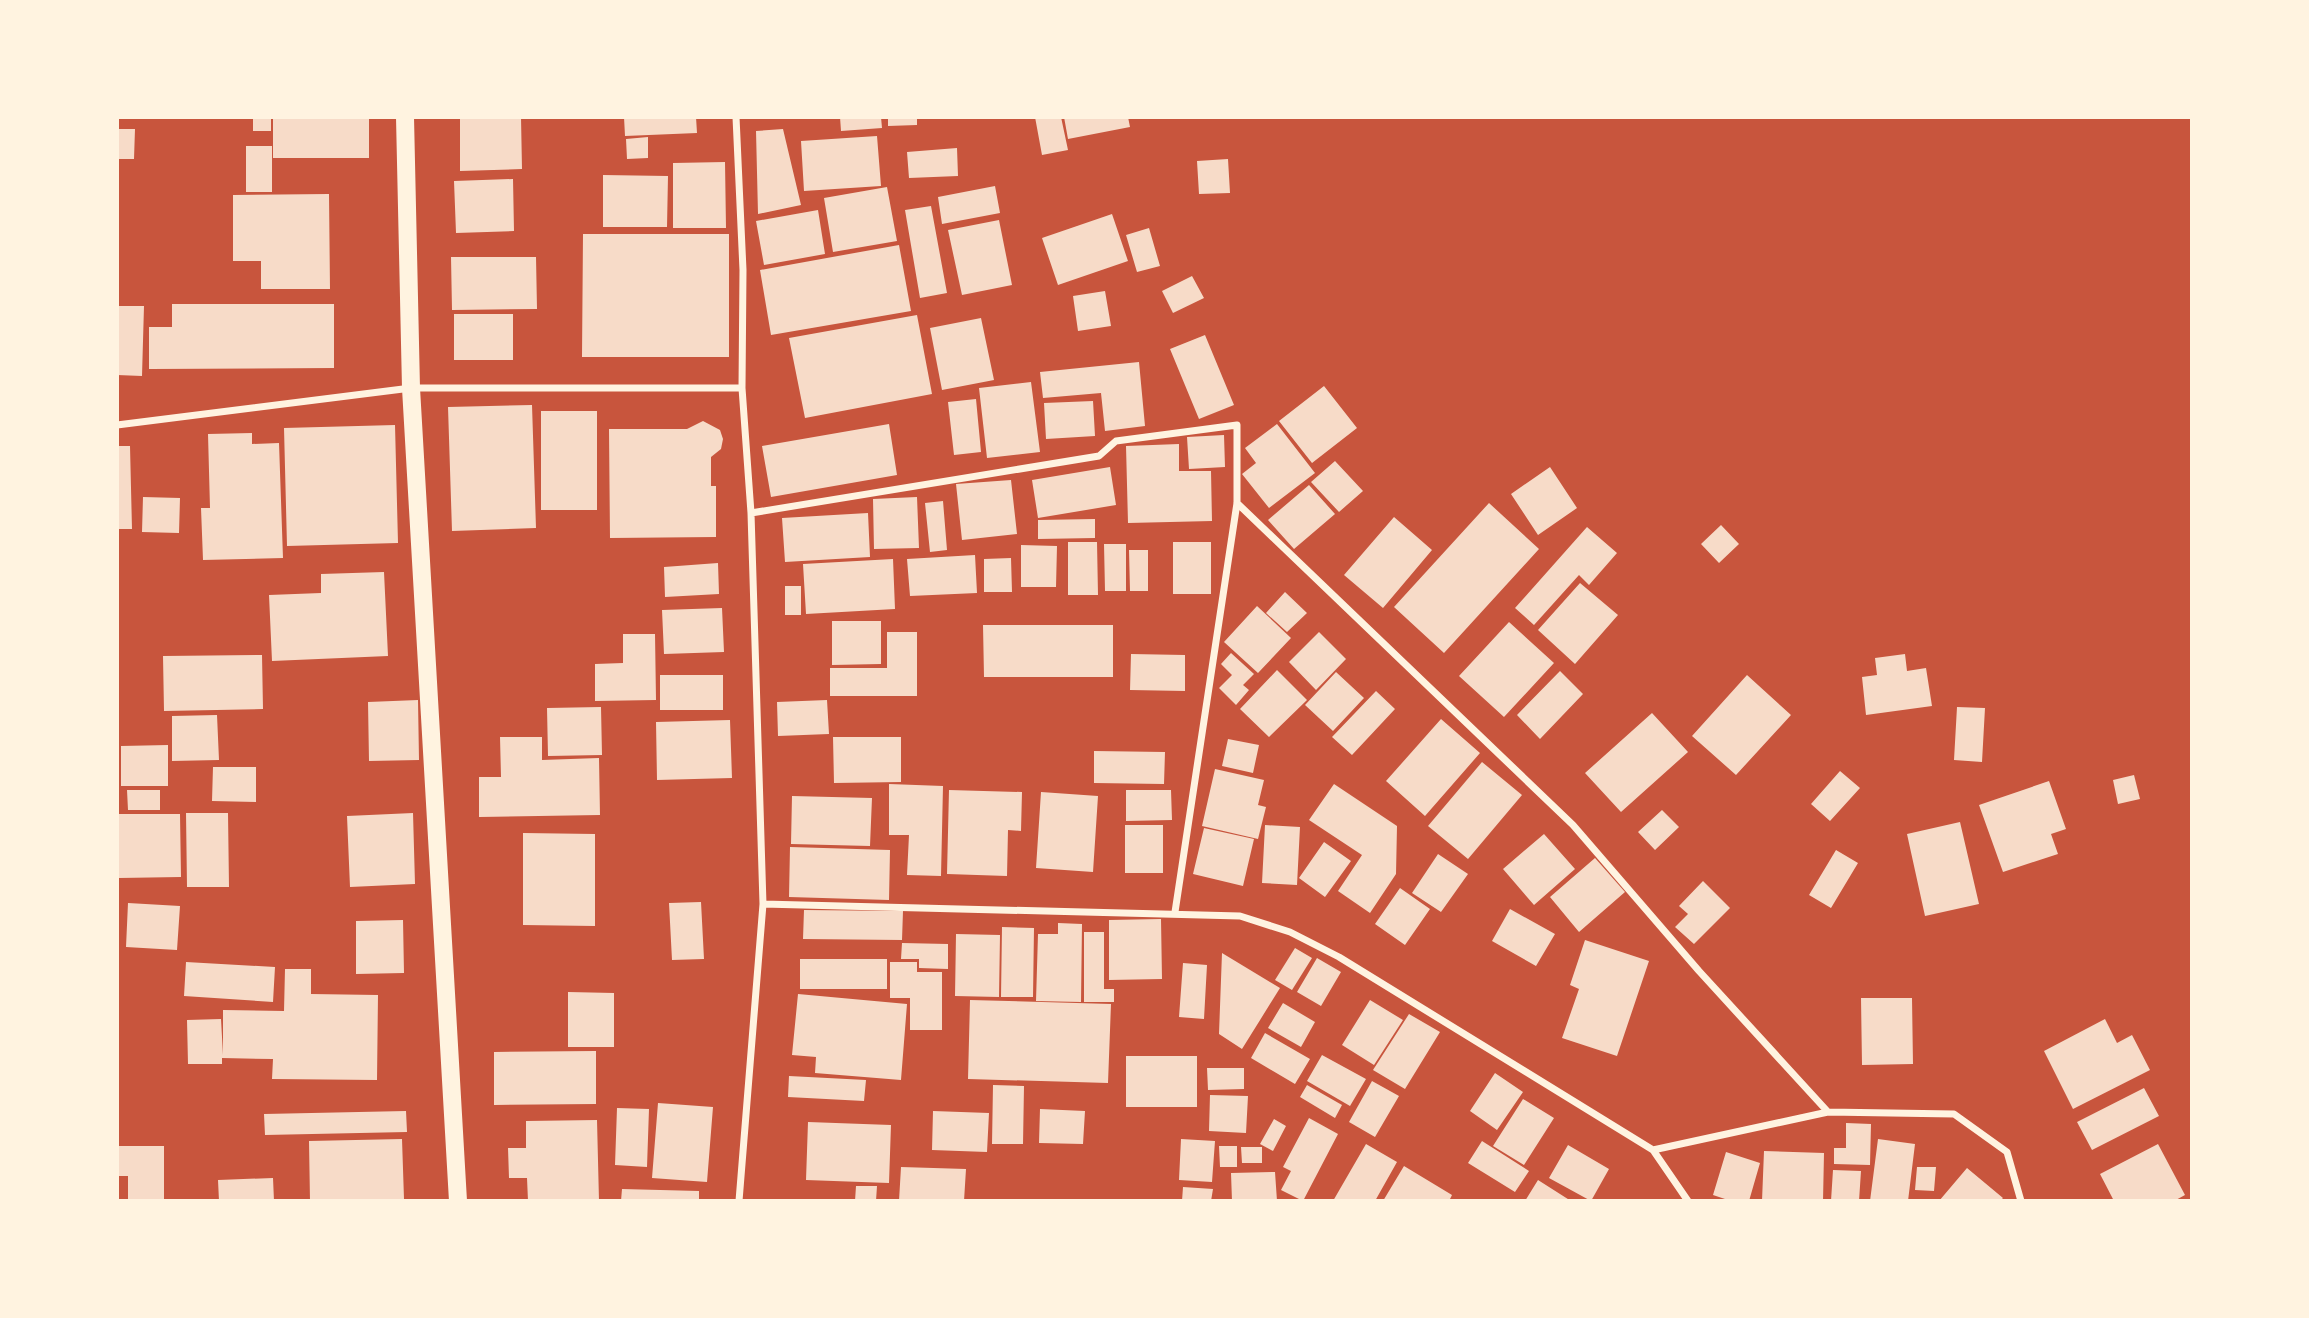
<svg xmlns="http://www.w3.org/2000/svg" width="2309" height="1318" font-family="Lora,serif">
<style>
.building{fill:#f7dbc8}
.lines{fill:none;stroke-linecap:round;stroke-linejoin:round}
.minor{stroke:#fff3e0;stroke-width:7}
.primary{stroke:#fff3e0;stroke-width:18}
</style>
<rect width="100%" height="100%" fill="#c8553d"/>
<path class="building" d="M253,117h18v14h-18z
M273,117h96v41h-96z
M460,117h61l1,52 -62,2z
M624,117h72l1,16 -72,3z
M840,117h41l1,11 -41,3z
M888,117h29v8l-29,1z
M1035,117h26l7,33 -26,5z
M1064,117h64l2,10 -62,12z
M117,129h18l-1,30h-17z
M783,129l18,76 -43,9 -2,-83z
M877,136l4,50 -77,5 -3,-50z
M648,137v21l-21,1 -1,-20z
M246,146h26v46h-26z
M957,148l1,28 -49,2 -2,-26z
M1228,159l2,34 -31,1 -2,-33z
M725,162l1,66h-53v-65z
M603,175l65,1 -1,51h-64z
M513,179l1,52 -58,2 -2,-52z
M995,186l5,27 -58,11 -4,-27z
M887,187l10,54 -64,11 -9,-54z
M329,194l1,95h-69v-28h-28v-66z
M931,206l16,87 -27,5 -15,-88z
M818,210l7,44 -61,11 -8,-44z
M1112,214l16,47 -70,24 -16,-47z
M999,220l13,65 -50,10 -14,-65z
M1149,228l11,38 -23,6 -11,-37z
M583,234h146v123h-147z
M899,245l12,66 -140,24 -11,-65z
M451,257h85l1,52 -85,1z
M1192,276l12,22 -31,15 -11,-22z
M1105,291l6,35 -33,5 -5,-35z
M172,304h162v64l-185,1v-42h23z
M117,306h27l-2,70 -25,-1z
M454,314h59v46h-59z
M917,315l15,79 -127,24 -16,-80z
M981,318l13,62 -52,10 -12,-62z
M1205,335l29,70 -35,14 -29,-70z
M1139,362l6,64 -40,5 -4,-38 -58,5 -3,-26z
M1031,382l9,70 -53,6 -8,-70z
M1324,386l33,42 -45,35 -33,-42z
M976,399l5,53 -27,3 -6,-53z
M1093,401l2,35 -49,3 -2,-36z
M532,405l4,123 -84,3 -4,-124z
M541,411h56v99h-56z
M703,421l17,9 3,9 -2,10 -10,8v29h5v51l-106,1 -1,-109h78z
M889,424l8,51 -126,22 -9,-51z
M1277,424l38,49 -46,35 -27,-34 14,-11 -11,-15z
M395,425l3,118 -111,3 -3,-118z
M252,433v11l27,-1 4,115 -80,2 -2,-52h9l-2,-74z
M1224,435l1,32 -36,2 -2,-32z
M1179,444v27h32l1,50 -84,2 -2,-77z
M117,446h13l2,83h-15z
M1335,461l28,30 -24,21 -28,-30z
M1110,467l6,38 -78,13 -6,-38z
M1550,467l27,41 -39,27 -27,-41z
M1011,480l6,54 -55,6 -6,-56z
M1309,485l26,29 -41,35 -26,-29z
M143,497l37,1 -1,35 -37,-1z
M917,497l2,51 -45,1 -1,-50z
M943,501l4,49 -17,2 -5,-49z
M1489,503l50,46 -95,104 -50,-46z
M868,513l2,44 -85,5 -3,-44z
M1394,517l38,33 -49,58 -39,-33z
M1095,519v19l-57,1v-19z
M1721,525l18,19 -20,19 -18,-19z
M1587,527l30,26 -28,32 -10,-10 -45,50 -19,-17z
M1068,542h29l1,53h-30z
M1173,542h38v52h-38z
M1104,544h22v47h-21z
M1021,545l36,1 -1,41h-35z
M1129,550h19v41h-18z
M975,555l2,38 -67,3 -3,-37z
M1011,558l1,34h-28v-33z
M893,559l2,50 -89,5 -3,-50z
M718,563l1,31 -54,3 -1,-30z
M384,572l4,84 -116,5 -3,-66 52,-2v-19z
M1580,583l38,32 -43,49 -37,-34z
M785,586h16v29h-16z
M1285,592l22,21 -20,19 -21,-19z
M1257,606l34,32 -33,35 -34,-31z
M722,608l2,44 -60,2 -2,-44z
M832,621h49v43l-49,1z
M1509,622l45,41 -50,54 -45,-41z
M983,625h130v52h-129z
M887,632h30v64h-87v-28h57z
M1319,632l27,27 -30,31 -27,-28z
M623,634h32l1,66 -61,1v-37l28,-1z
M1231,653l23,21 -11,11 6,5 -13,15 -17,-17 13,-13 -11,-11z
M1131,654l54,1v36l-55,-1z
M1905,654l2,17 19,-3 6,38 -66,9 -4,-38 15,-2 -2,-17z
M262,655l1,54 -99,2 -1,-55z
M1277,670l30,30 -38,37 -29,-28z
M1560,671l23,23 -43,45 -23,-24z
M1336,672l28,26 -31,33 -28,-26z
M660,675h63v35h-63z
M1747,675l44,40 -55,60 -44,-39z
M1376,691l19,18 -43,46 -20,-18z
M418,700l1,60 -50,1 -1,-59z
M827,700l2,34 -51,2 -1,-34z
M601,707l1,48 -54,1 -1,-48z
M1957,707l28,1 -3,54 -28,-2z
M1652,713l36,39 -67,60 -36,-39z
M217,715l2,45 -47,1v-45z
M1441,719l39,34 -55,63 -39,-35z
M730,720l2,58 -75,2 -1,-58z
M500,737h42v23l57,-2 1,57 -121,2v-40h22z
M833,737h68v45l-67,1z
M1228,739l31,6 -6,28 -31,-7z
M168,745v41h-47v-40z
M1094,751l71,1 -1,32 -70,-1z
M1482,762l40,33 -54,64 -40,-33z
M213,767h43v35l-44,-1z
M1215,769l49,11 -6,25 8,2 -8,32 -56,-13z
M1840,771l20,17 -30,33 -19,-17z
M2134,775l6,24 -22,5 -5,-24z
M2049,781l17,48 -15,5 7,20 -55,18 -24,-67z
M889,784l54,2 -2,90 -34,-1 2,-40h-20z
M1334,784l63,42 -1,48 -26,39 -32,-22 24,-36 -53,-35z
M127,790h33v20h-32z
M949,790l73,2 -1,39 -13,-1 -1,46 -60,-2z
M1126,790h45l1,30 -46,1z
M1041,792l57,4 -5,76 -57,-4z
M792,796l80,2 -2,48 -79,-2z
M1662,810l17,17 -24,23 -17,-18z
M186,813h42l1,74h-42z
M413,813l2,71 -65,3 -3,-71z
M119,814h61l1,63 -62,1z
M1960,822l19,82 -54,12 -18,-82z
M1125,825h38v48h-38z
M1265,825l35,2 -3,58 -35,-2z
M1204,828l50,11 -11,47 -50,-12z
M523,833l72,1v92l-72,-1z
M1544,834l31,35 -41,36 -31,-36z
M1324,842l27,19 -26,36 -26,-19z
M790,847l100,3 -1,50 -100,-3z
M1836,850l22,13 -27,45 -22,-13z
M1438,854l30,20 -27,38 -29,-19z
M1595,858l30,34 -46,40 -29,-35z
M1703,881l27,27 -36,36 -19,-17 13,-13 -9,-8z
M1400,888l30,21 -25,36 -30,-21z
M701,902l3,57 -32,1 -3,-57z
M128,903l52,3 -3,44 -51,-3z
M1510,909l45,25 -19,32 -44,-25z
M804,910l99,1 -1,29 -99,-1z
M1161,919l1,60 -53,1v-60z
M403,920l1,53 -48,1v-53z
M1058,923l24,1 -1,78 -45,-1 2,-67h20z
M1002,927l32,1 -1,69h-32z
M1084,932h20v57h10v13h-30z
M956,934l44,1 -1,62 -44,-1z
M1585,940l64,21 -32,95 -55,-18 17,-49 -9,-4z
M902,943l46,1v25l-29,-1v-9h-18z
M1295,948l17,10 -20,32 -17,-10z
M1222,953l58,35 -38,61 -23,-15z
M1317,958l24,14 -20,34 -24,-14z
M800,959h87v30h-87z
M186,962l89,5 -2,35 -89,-6z
M890,962h27v10h25v58h-32v-32h-20z
M1183,963l24,2 -3,54 -25,-2z
M285,969h26v25l67,1 -1,85 -105,-1 1,-20 -51,-1v6h-34l-1,-44 34,-1 2,36v-45l61,1z
M568,992l46,1v54h-46z
M798,994l109,10 -6,76 -86,-7 1,-16 -24,-2z
M1861,998h51l1,66 -51,1z
M970,1000l141,4 -3,79 -140,-4z
M1370,1000l33,20 -29,45 -32,-20z
M1283,1003l32,19 -14,25 -33,-19z
M1409,1014l31,18 -35,57 -32,-19z
M2105,1019l12,24 15,-8 18,35 -77,39 -29,-58z
M1265,1033l45,26 -15,25 -44,-26z
M596,1051v53l-102,1v-53z
M1322,1055l44,24 -16,27 -43,-25z
M1126,1056h71v51h-71z
M1207,1068h37v21l-36,1z
M1495,1073l28,19 -26,38 -27,-19z
M789,1076l77,4 -2,21 -76,-4z
M1372,1081l27,15 -24,41 -26,-15z
M993,1085l31,1 -1,58h-31z
M1307,1085l35,20 -7,13 -35,-21z
M2144,1088l15,28 -67,34 -15,-28z
M1210,1095l38,1 -2,37 -37,-2z
M1523,1099l31,19 -30,47 -31,-19z
M658,1103l55,4 -6,75 -55,-4z
M617,1108l32,1 -2,58 -32,-2z
M1040,1109l45,2 -2,33 -44,-1z
M406,1111l1,21 -142,3 -1,-21z
M933,1111l56,2 -2,39 -55,-2z
M1309,1118l29,16 -35,67 -22,-11 10,-19 -8,-4z
M1274,1119l12,7 -13,25 -13,-7z
M597,1120l2,81h-71l-1,-23h-18l-1,-30h18v-27z
M808,1122l83,3 -2,58 -83,-3z
M1846,1123l25,1 -1,41 -36,-1v-16h12z
M402,1139l2,60 -94,2 -1,-60z
M1181,1139l34,2 -3,41 -33,-2z
M1878,1139l37,5 -7,57h-38z
M1482,1141l47,30 -14,21 -47,-29z
M1366,1144l31,18 -22,39h-42z
M2158,1144l27,51 -11,6h-60l-14,-27z
M1568,1145l41,24 -18,32 -42,-23z
M117,1146h47v55h-36v-25h-11z
M1219,1146h18v21h-17z
M1241,1147h21v16h-20z
M1764,1151l60,2 -1,48h-61z
M1726,1152l34,11 -11,38h-18l-18,-6z
M1404,1166l48,29 -3,6h-66z
M901,1167l65,2 -2,32h-65z
M1917,1167h19l-2,24 -19,-1z
M1967,1168l36,30 -3,3h-61z
M1833,1170l28,1 -2,30h-28z
M1275,1172l2,29h-45l-1,-28z
M273,1178l1,23h-55l-1,-21z
M1538,1180l33,21h-46z
M856,1186h21l-1,15h-21z
M1183,1187l30,2 -2,12h-29z
M622,1189l77,2v10h-78z"/>
<g class="lines">
<path class="minor" d="M736,117l7,153 -1,118 9,125 12,391 -24,297
M117,425l294,-37h331
M1237,503l336,322 126,146 129,141
M751,513l348,-57 17,-15 121,-16v78l-62,409
M763,904l477,12 50,16 49,25 314,193 35,51
M1653,1150l175,-38 126,2 53,38 14,49"/>
<path class="primary" d="M405,117l6,271 47,813"/>
</g>
<rect width="2309" height="1318" fill="none" stroke="#fff3e0" stroke-width="238"/>
</svg>
